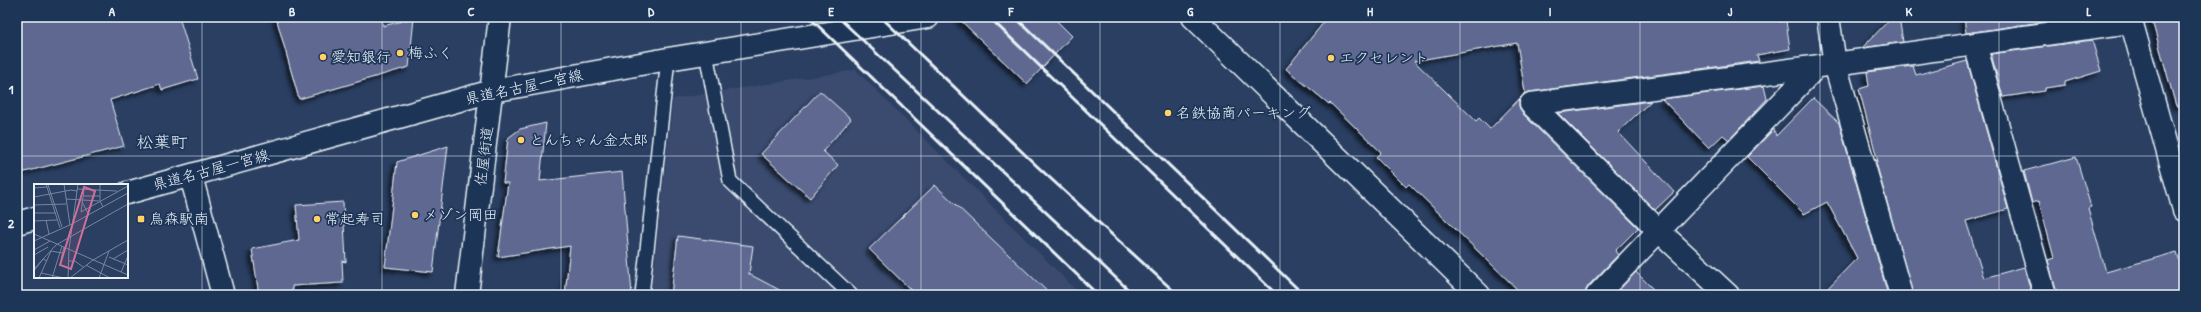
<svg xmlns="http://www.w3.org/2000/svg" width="2201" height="312" font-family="'Patrick Hand','Klee One',sans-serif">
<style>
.built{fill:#3a4b70}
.building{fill:#5e6890;stroke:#e8f1f8;filter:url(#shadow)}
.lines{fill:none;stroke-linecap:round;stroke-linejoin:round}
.service-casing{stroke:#e8f1f8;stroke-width:16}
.minor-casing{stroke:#e8f1f8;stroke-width:25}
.tertiary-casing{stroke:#e8f1f8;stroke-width:25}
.secondary-casing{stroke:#e8f1f8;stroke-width:25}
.service{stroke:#1d3557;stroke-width:13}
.minor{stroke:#1d3557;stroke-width:22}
.tertiary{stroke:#1d3557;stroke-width:22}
.secondary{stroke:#1d3557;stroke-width:22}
.rail{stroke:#e8f1f8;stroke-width:3}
.grid{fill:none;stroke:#e8f1f8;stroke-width:1;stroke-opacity:0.55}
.poi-dot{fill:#ffd166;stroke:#1d3557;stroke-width:1.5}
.labels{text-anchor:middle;stroke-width:3.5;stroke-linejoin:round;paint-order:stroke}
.poi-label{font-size:15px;fill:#e8f1f8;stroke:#1d3557;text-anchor:start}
.street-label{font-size:15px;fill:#e8f1f8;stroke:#1d3557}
.quarter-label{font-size:17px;fill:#e8f1f8;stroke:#1d3557}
.inset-road{fill:none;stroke:#76869e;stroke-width:1}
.view{fill:#d16f9a;fill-opacity:0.15;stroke:#d16f9a;stroke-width:2}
.inset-edge{fill:none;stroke:#e8f1f8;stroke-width:2}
.neatline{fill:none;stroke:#e8f1f8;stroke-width:1.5}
.grid-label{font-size:13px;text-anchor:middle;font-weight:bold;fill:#e8f1f8}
</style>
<defs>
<filter id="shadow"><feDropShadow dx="-3.5" dy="3.5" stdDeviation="2" flood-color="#0009"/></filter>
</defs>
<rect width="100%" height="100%" fill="#2a3f62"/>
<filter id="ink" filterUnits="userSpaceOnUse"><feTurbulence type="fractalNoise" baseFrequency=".025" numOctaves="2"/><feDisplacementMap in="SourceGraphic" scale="8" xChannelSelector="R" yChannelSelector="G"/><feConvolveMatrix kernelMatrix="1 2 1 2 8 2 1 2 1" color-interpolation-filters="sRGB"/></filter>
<g filter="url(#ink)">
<path class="built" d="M856,70l225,225h-430l22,-196z"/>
<path class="building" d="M17,17h162l19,62 -36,11 -2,-6 -50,16 14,46 -107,28z
M276,17h106l1,9 31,-8 -5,49 -110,32z
M957,17h96l19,19 -45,48z
M1328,17h451l1,5 6,-1 4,28 -33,6 2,6 -230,31 -6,3 2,-3 -8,-49 -103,18 62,60 3,-3 11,11 33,-34 -4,5v6l3,7 116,115 -23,23 3,4 -30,31 -3,9h-62l-114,-111 -3,3 -30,-30 5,-5 -51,-49 -1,1 -43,-35z
M1892,17h7l4,25 -41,6z
M1964,17h112l-110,16z
M2151,17h33v88l-8,1z
M2092,40l9,31 -36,11v3l-20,3v3l-42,6 -12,-43z
M1967,61l41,148 -42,12 18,57 40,-11 8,28h-119l-38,-136 3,3 -19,-73 10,-3 -2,-14 46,-6 3,9z
M1764,86l3,13 -38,41 -6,-5 -14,13 -47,-49z
M820,91l31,28 -28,32 15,14 -28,33 -49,-44z
M1813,98l26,25 49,172h-67l36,-37 -30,-56 -23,12 -57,-57 27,-28 2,7z
M1651,101l-33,31 56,60 -19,18 -97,-97z
M546,123l-6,58 82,-9 10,123h-67l5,-49 -72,11 10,-74h-5l5,-45 12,-9z
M448,146l-15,126 -48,-5 12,-105z
M2076,157l15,50 -3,1 18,64 71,-20 7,24v19h-127l-9,-35 6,-2 -15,-57 -7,2 -8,-32z
M935,185l116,110h-135l-47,-46z
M343,202l3,60 -4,-1 1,22 -51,3 1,4 -34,5 -7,-46 47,-9 -3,-35z
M678,236l75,10 -4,28 40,21h-118z
M1636,272l23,23h-45z"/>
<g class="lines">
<defs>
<path id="service" d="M706,53l24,128 121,114
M642,295l26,-236"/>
<path id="minor" d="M1828,17l7,47 66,231
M2130,17l54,193
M1975,44l70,251
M191,176l32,119
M1597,295l219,-228
M1728,295l-69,-64 -128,-127 304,-40 295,-42"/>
<path id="tertiary" d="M1193,17l286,278
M467,295l33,-278"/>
<path id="secondary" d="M127,193l365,-102 176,-32 260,-42
M17,223l18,-5"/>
</defs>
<use href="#service" class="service-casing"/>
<use href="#minor" class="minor-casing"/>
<use href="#tertiary" class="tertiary-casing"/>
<use href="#secondary" class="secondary-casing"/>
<use href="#service" class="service"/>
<use href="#minor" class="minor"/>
<use href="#tertiary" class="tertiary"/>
<use href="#secondary" class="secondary"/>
<path class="rail" d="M809,17l289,278
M838,17l296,278
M881,17l157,150 140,128
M989,17l288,278
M1015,17l289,278"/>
</g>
</g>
<path class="grid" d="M202,17v278M382,17v278M561,17v278M741,17v278M921,17v278M1100,17v278M1280,17v278M1460,17v278M1640,17v278M1820,17v278M1999,17v278M17,156h2167"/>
<g class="poi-dot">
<circle cx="400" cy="53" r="4"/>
<circle cx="323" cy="57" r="4"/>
<circle cx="1331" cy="58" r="4"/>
<circle cx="1168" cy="113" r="4"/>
<circle cx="521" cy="140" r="4"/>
<circle cx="415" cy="215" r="4"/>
<rect x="137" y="215" width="8" height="8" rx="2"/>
<circle cx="317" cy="219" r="4"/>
</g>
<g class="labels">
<g class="poi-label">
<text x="408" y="58">梅ふく</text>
<text x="331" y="62">愛知銀行</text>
<text x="1339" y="63">エクセレント</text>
<text x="1176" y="118">名鉄協商パーキング</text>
<text x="529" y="145">とんちゃん金太郎</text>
<text x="423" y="220">メゾン岡田</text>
<text x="149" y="224">烏森駅南</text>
<text x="325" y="224">常起寿司</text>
</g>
<g class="street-label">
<text transform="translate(524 87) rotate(-12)" y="5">県道名古屋一宮線</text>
<text transform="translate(484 156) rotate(-83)" y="5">佐屋街道</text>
<text transform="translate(211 170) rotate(-15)" y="5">県道名古屋一宮線</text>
</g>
<g class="quarter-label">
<text x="162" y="148">松葉町</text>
</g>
</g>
<g transform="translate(34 184)">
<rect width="94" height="94" fill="#2a3f62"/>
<path class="inset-road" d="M12,0l14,44M30,0l6,41M66,0v17l3,6M14,1l14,42M0,4l13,-1M43,5l40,2M50,6l-3,22 47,-26M49,12h17M0,13l37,-7 6,1M32,15l33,2M48,18l7,13M0,21l32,-1M0,29h21M12,36l3,14M0,37l23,-1M0,50l94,41M0,57l38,-17 56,-31M0,66l16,-9M0,71l14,-8M75,73l19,8M27,75l3,-12M79,75l15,-9M35,77h6l8,6M52,81l24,13M0,85l22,-24 72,-41M0,87l9,-12 4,2M87,88l7,-16M7,89l23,5M5,94l12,-27 11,2M18,94l10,-32M34,94l1,-29 9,-65M36,94l23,-18 35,-20M65,94l10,-27"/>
<path class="view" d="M50,3l11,4 -24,78 -11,-4z"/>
<rect width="94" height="94" class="inset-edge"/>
</g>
<rect width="2201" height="312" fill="none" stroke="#1d3557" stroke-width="44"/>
<rect x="22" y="22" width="2157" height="268" class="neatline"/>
<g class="grid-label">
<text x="112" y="16">A</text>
<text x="292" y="16">B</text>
<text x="471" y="16">C</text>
<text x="651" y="16">D</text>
<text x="831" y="16">E</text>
<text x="1011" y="16">F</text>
<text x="1190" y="16">G</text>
<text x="1370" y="16">H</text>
<text x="1550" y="16">I</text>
<text x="1730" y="16">J</text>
<text x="1909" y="16">K</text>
<text x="2089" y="16">L</text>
<text x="11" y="94">1</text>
<text x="11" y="228">2</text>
</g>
</svg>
